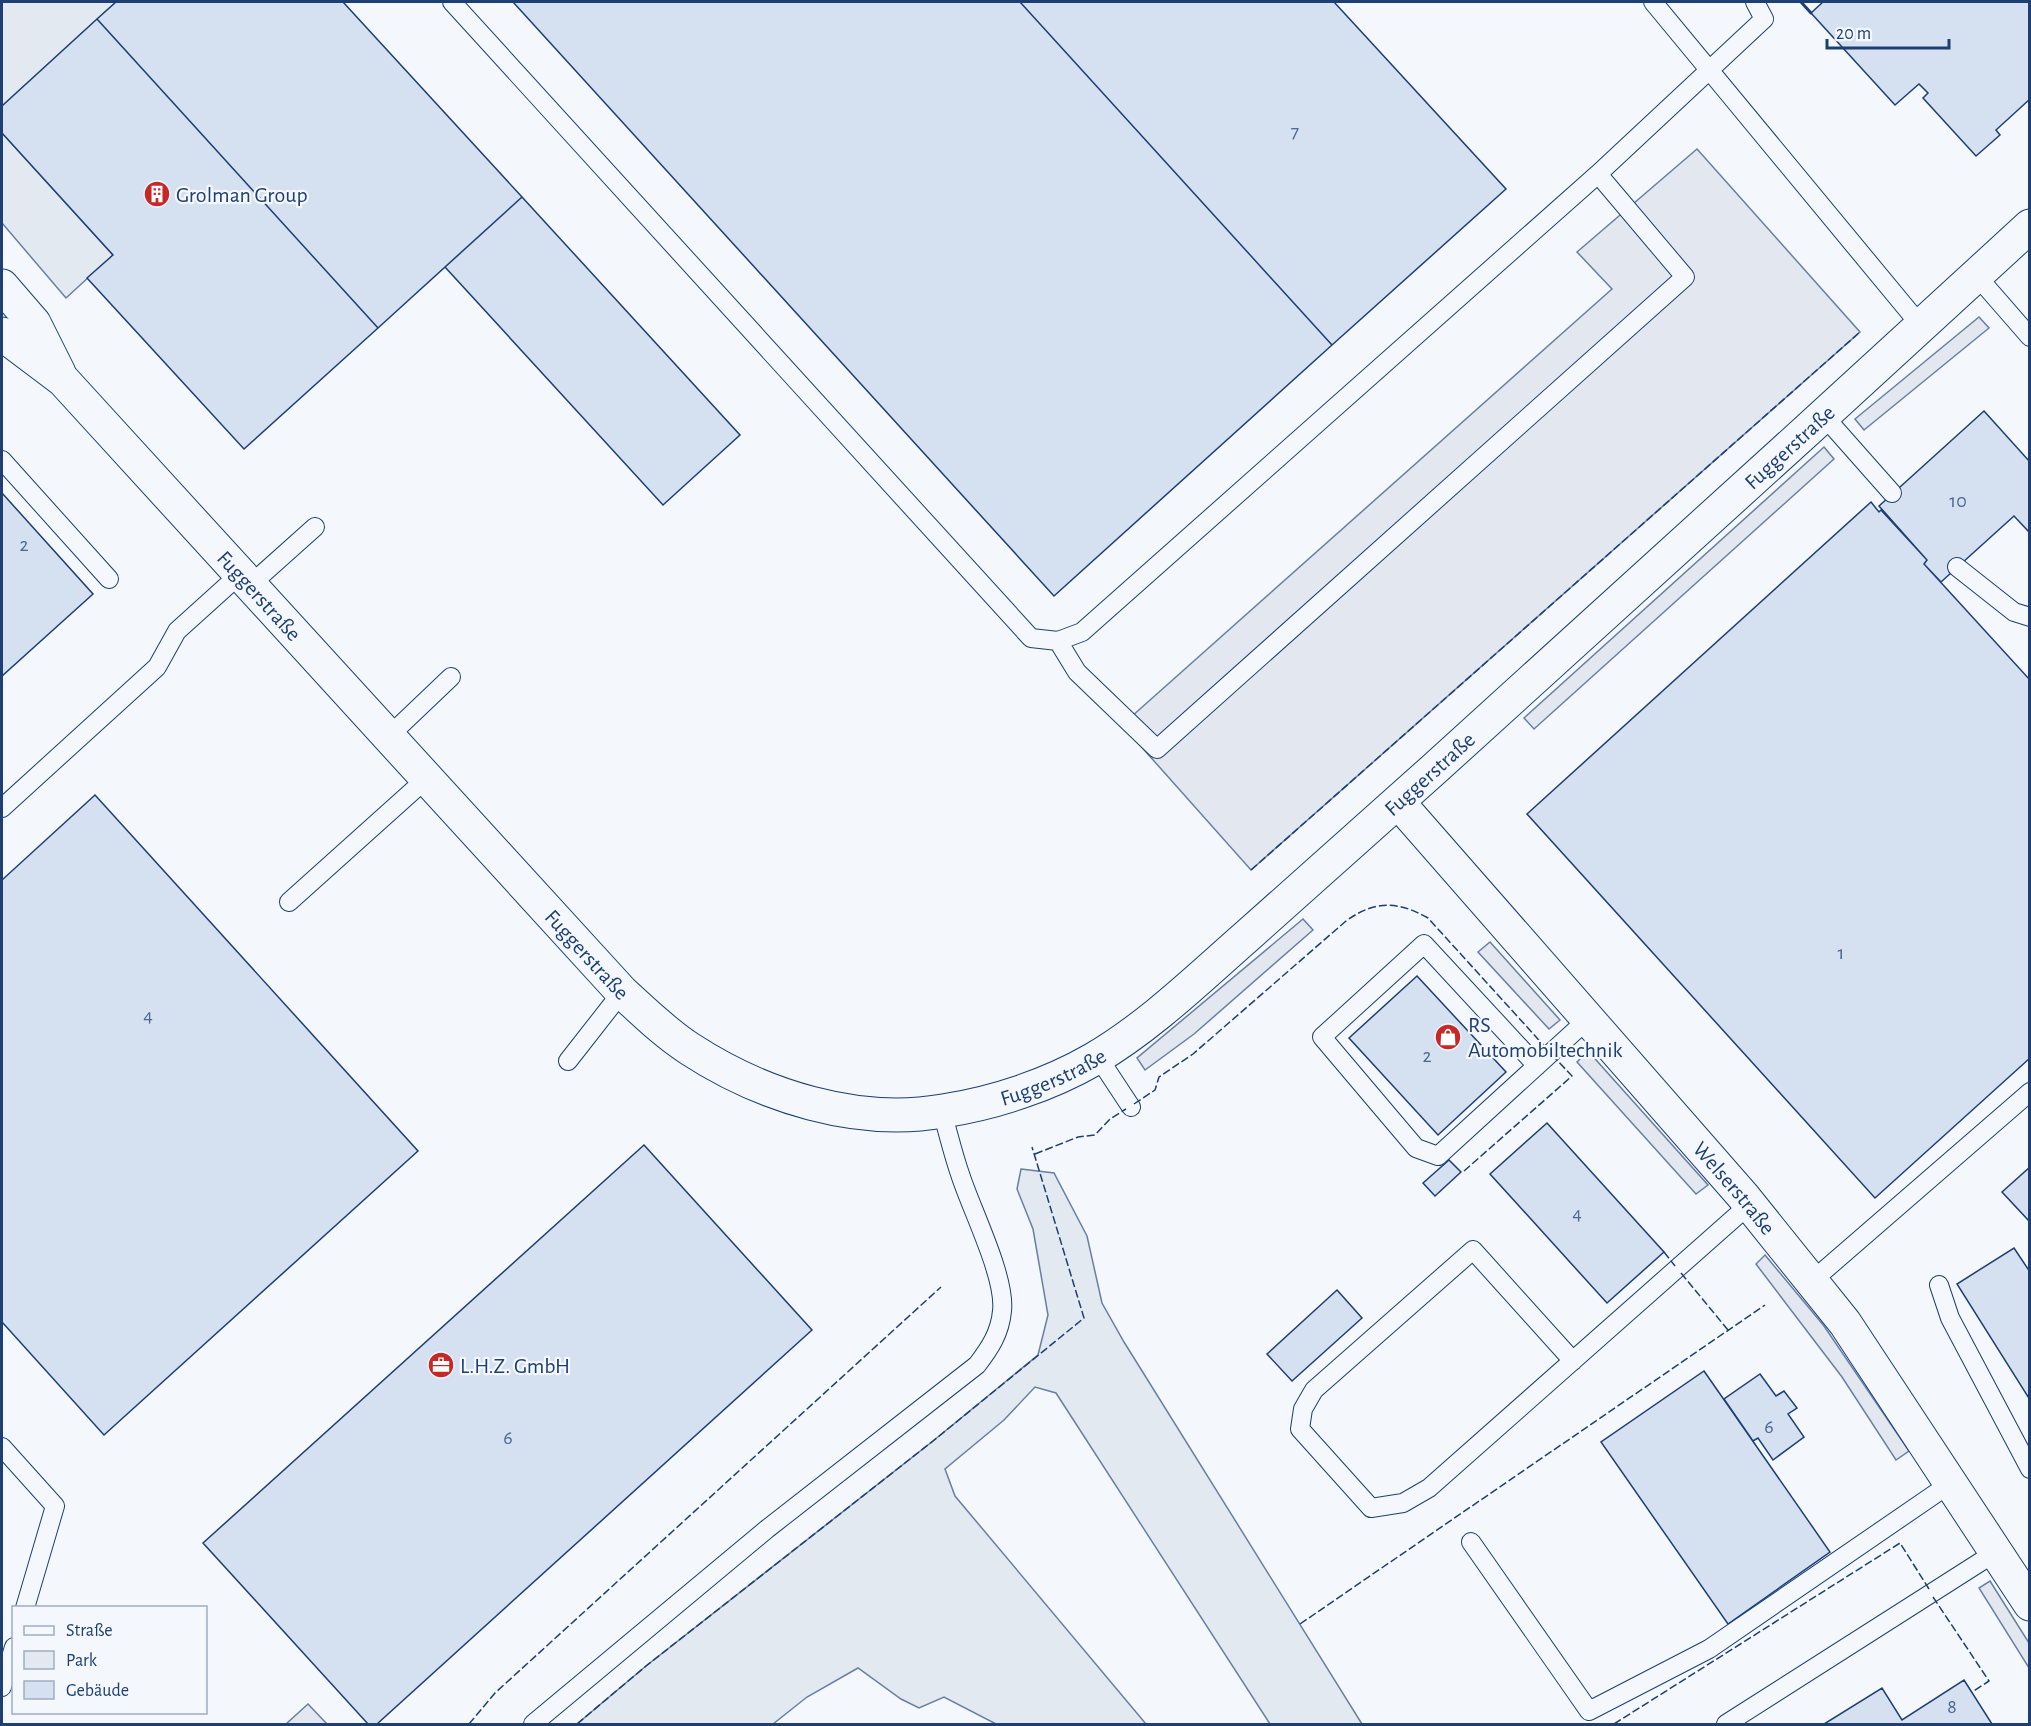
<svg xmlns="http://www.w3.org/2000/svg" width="2031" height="1726" font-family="'Alegreya Sans',sans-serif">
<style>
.green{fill:#e3e9f0;stroke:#687fa3;stroke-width:1.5}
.parking{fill:#e3e8f0;stroke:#687fa3;stroke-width:1.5}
.building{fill:#d5e0f0;stroke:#1d3f73;stroke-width:1.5}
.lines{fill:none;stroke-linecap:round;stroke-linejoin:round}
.service-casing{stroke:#1d3f73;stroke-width:20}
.minor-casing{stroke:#1d3f73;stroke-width:35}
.service{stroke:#f4f7fb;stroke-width:18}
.minor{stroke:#f4f7fb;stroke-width:33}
.fence{stroke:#1d3f73;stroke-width:1.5;stroke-dasharray:8 3;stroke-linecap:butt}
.wall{stroke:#1d3f73;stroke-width:3}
.labels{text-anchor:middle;stroke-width:4.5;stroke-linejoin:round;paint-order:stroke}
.number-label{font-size:20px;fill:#4b6792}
.poi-label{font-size:22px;fill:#1d3f73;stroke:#f4f7fb;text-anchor:start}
.street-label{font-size:22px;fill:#1d3f73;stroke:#f4f7fb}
</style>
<rect width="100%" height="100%" fill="#f4f7fb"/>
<path class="green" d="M2,2h114l-114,104z
M2,133l111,122 -47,43 -64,-75z
M1021,1169l33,4 33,63 15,67 22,39 238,382h-92l-214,-331 -21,-6 -31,33 -59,49 10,27 191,228h-150l-52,-27 -25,11 -18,-9 -43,-31 -51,29 -34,27h-196l69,-58 287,-225 105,-86 10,-40 -15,-86 -16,-40z"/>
<path class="parking" d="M1697,149l163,183 -609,538 -129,-145 490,-436 -35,-37z
M1979,317l10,11 -125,102 -9,-11z
M1824,447l10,12 -300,270 -10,-11z
M1303,919l10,11 -119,104 -49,36 -8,-12z
M1490,942l70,78 -11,9 -71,-77z
M1588,1051l120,134 -12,9 -119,-132z
M1765,1255l59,71 85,125 -13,9 -54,-83 -86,-113z
M1990,1581l39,62v25l-50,-80z
M308,1704l19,20h-41z"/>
<path class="building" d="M116,2h227l179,195 -144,131 -281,-309z
M513,2h507l312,343 -278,251z
M1020,2h314l172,187 -174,156z
M1823,2h207v97l-34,31 4,5 -24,21 -53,-58 5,-5 -9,-9 -24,21 -84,-92z
M97,19l281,309 -134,121 -157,-171 26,-23 -111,-122v-27z
M522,197l218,238 -77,70 -218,-238z
M1984,411l46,51v71l-16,-17 -73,66 -17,-18 3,-4 -48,-54z
M2,493l91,101 -91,82z
M1871,502l8,10 2,-2 46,50 -3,4 106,116v378l-155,140 -348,-384z
M95,795l323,356 -314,284 -102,-113v-442z
M1417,976l89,96 -68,63 -89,-97z
M1547,1123l117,129 -57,51 -117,-129z
M644,1145l168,185 -435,394h-9l-165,-181z
M1449,1160l12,12 -26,24 -12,-13z
M2030,1167v55l-28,-30z
M2014,1248l16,24v128l-73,-116z
M1337,1290l25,28 -70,63 -25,-27z
M1704,1371l126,181 -102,72 -127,-182z
M1760,1374l16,22 8,-5 13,17 -9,6 16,23 -31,23 -15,-22 -5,3 -29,-42z
M1964,1680l28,44h-168l58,-36 20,32z"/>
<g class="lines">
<defs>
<path id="service" d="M452,2l579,636 27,3 24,-9 516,-458
M1653,2l268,324
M1976,275l54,62
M1823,415l69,78
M2,460l107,119
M1957,567l57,45 16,5
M249,586l66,-59
M1058,641l19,31 80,77 528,-472 -87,-103 166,-155 -9,-17
M388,737l63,-60
M2,808l155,-141 20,-36 62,-56
M289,902l137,-123
M1098,1057l33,50
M568,1061l54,-69
M1537,1066l-113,-122 -102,93 94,111 22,8 150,-137
M1812,1281l218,-189
M1939,1285l11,33 80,151
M1573,1361l-100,-111 -159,140 -11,19 -3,20 71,79 32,-5 26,-15 321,-284
M2,1447l53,59 -30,102
M1471,1542l118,169 120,-62 242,-166
M2,1687l12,-40
M533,1724l234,-195 210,-164c13,-17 23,-32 25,-54 4,-34 -31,-102 -42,-137 -7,-20 -12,-42 -18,-62
M1726,1724l270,-172"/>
<g id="minor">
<path d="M2,286l32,37 25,50"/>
<path id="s1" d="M2,334l61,46 559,612c22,20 43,41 68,57 72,47 167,77 253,62 52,-8 106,-26 151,-52 56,-33 103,-79 152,-122 62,-55 124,-110 186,-166 199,-181 400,-362 598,-545"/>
<path id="s2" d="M1398,802l345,394 102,127 185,281"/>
</g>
</defs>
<use href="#service" class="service-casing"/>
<use href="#minor" class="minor-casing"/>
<use href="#service" class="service"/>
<use href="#minor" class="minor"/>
<path class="fence" d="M1251,870l609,-538
M1134,1104l21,-14 4,-13 34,-23 153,-133c29,-21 52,-20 82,-3l119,131
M1035,1154l43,-17 17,-2 15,-16 16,-10
M1464,1171l108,-95 -19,-20
M1664,1252l11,14
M1681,1273l47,57
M1933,1597l56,84 -17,11
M1300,1624l465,-319
M469,1724l26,-31 446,-406
M577,1724l69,-58 287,-225 151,-123 -52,-171
M1614,1724l286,-181 29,46"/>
<path class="wall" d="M1801,2l10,11"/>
</g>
<defs>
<symbol id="building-disc" viewBox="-11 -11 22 22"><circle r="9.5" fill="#c62828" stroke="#f4f7fb"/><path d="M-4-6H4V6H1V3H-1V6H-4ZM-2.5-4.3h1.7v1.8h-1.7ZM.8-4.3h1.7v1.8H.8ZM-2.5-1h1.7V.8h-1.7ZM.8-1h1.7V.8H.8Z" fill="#fff"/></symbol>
<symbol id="shop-disc" viewBox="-11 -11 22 22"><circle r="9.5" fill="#c62828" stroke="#f4f7fb"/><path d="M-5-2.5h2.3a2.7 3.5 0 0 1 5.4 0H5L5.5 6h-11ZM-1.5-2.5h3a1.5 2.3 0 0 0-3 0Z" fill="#fff"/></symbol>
<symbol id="office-disc" viewBox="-11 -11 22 22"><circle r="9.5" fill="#c62828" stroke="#f4f7fb"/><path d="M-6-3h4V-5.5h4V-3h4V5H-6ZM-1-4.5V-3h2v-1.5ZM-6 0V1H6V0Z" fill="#fff"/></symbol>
</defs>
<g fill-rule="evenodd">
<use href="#building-disc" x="142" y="179" width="30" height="30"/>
<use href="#shop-disc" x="1433" y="1022" width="30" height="30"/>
<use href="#office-disc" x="426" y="1350" width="30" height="30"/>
</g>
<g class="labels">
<g class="number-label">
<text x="1295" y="138">7</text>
<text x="1958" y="507">10</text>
<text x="24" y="551">2</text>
<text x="1841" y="959">1</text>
<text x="148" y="1022">4</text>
<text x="1427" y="1062">2</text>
<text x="1577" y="1220">4</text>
<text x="1769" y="1433">6</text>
<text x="508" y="1444">6</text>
<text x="1952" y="1713">8</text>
</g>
<g class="poi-label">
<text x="176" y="202">Grolman Group</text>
<text x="1468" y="1032">RS<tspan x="1468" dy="25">Automobiltechnik</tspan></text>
<text x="460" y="1373">L.H.Z. GmbH</text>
</g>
<g class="street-label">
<text dy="8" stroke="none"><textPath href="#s1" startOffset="2348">Fuggerstraße</textPath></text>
<text dy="8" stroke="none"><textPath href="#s1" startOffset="368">Fuggerstraße</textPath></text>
<text dy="8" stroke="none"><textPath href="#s1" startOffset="1862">Fuggerstraße</textPath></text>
<text dy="8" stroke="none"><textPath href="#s1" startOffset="854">Fuggerstraße</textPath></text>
<text dy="8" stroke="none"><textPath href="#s1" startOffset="1376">Fuggerstraße</textPath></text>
<text dy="8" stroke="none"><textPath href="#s2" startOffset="512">Welserstraße</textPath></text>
</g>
</g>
<rect width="2031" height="1726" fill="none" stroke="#1d3f73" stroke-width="6"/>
<rect x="12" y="1606" width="195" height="108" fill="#f4f7fb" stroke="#9eadc5" stroke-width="1.5"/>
<rect x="24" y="1626" width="30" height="9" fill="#f4f7fb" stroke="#9eadc5" stroke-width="1.5"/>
<text x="66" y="1636" font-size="18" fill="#1d3f73">Straße</text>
<rect x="24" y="1651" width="30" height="18" fill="#e3e9f0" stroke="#9eadc5" stroke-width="1.5"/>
<text x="66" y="1666" font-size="18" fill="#1d3f73">Park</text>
<rect x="24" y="1681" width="30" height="18" fill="#d5e0f0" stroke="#9eadc5" stroke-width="1.5"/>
<text x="66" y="1696" font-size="18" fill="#1d3f73">Gebäude</text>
<path d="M1827 39v9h122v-9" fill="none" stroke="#1d3f73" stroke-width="3"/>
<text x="1836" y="39" font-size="18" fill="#1d3f73" stroke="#f4f7fb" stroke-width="4.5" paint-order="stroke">20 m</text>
</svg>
